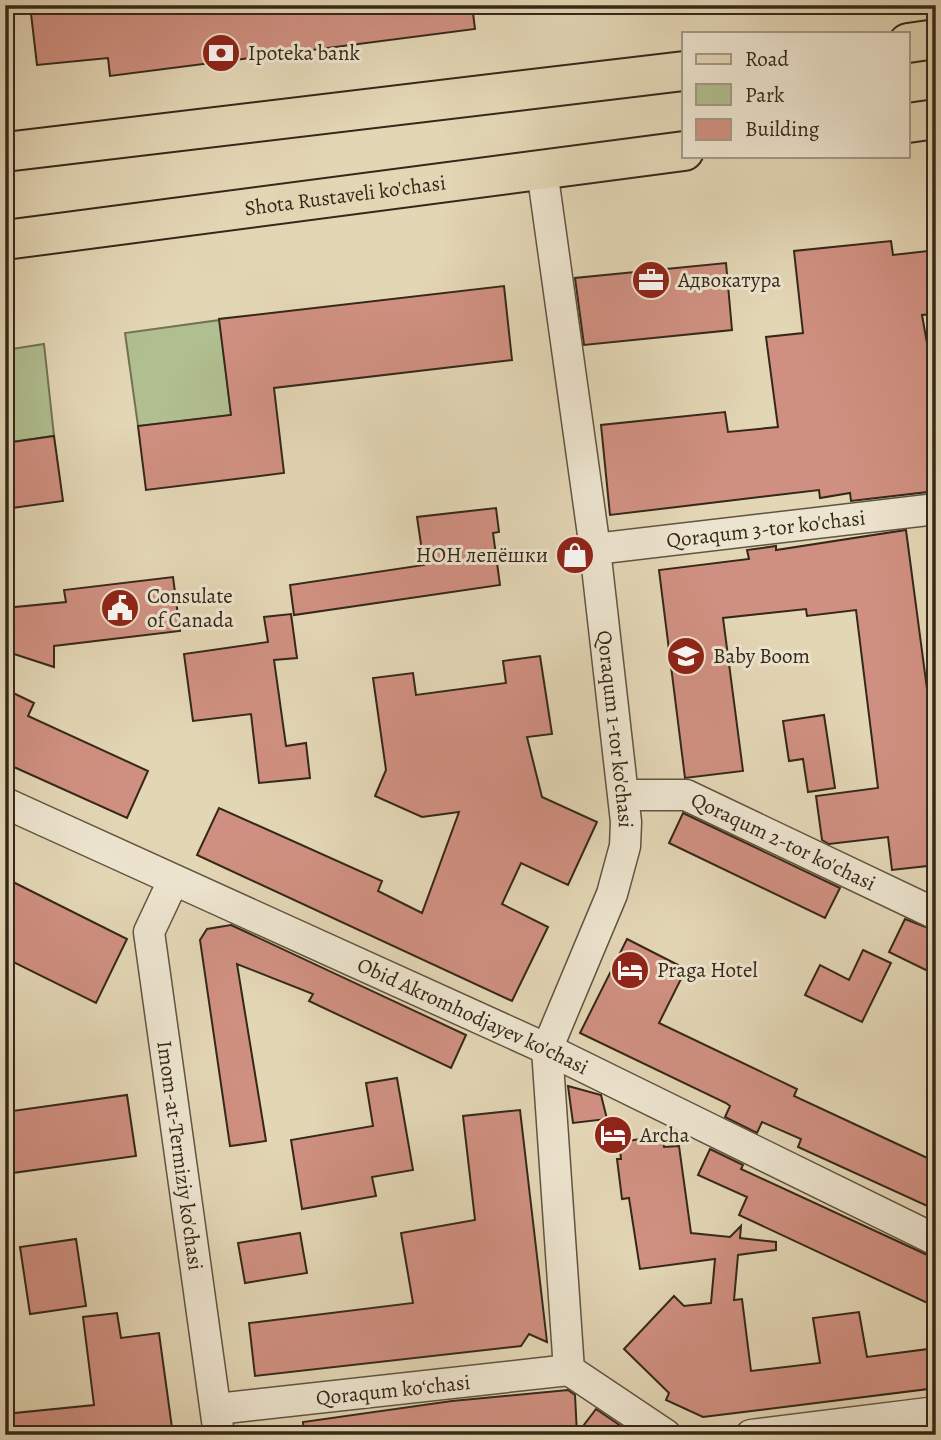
<svg xmlns="http://www.w3.org/2000/svg" width="941" height="1440" font-family="Alegreya,serif">
<style>
.green{fill:#b0be90;stroke:#727354;stroke-width:2}
.building{fill:#d09081;stroke:#352819;stroke-width:2}
.lines{fill:none;stroke-linecap:round;stroke-linejoin:round}
.street-casing{stroke:#605440;stroke-width:33}
.primary-casing{stroke:#352819;stroke-width:42}
.street{stroke:#ede4cf;stroke-width:30}
.primary{stroke:#e3d6b5;stroke-width:38}
.labels{text-anchor:middle;stroke-width:6;stroke-linejoin:round;paint-order:stroke}
.poi-label{font-size:21px;fill:#352819;stroke:#ede4cf;text-anchor:start}
.street-label{font-size:21px;fill:#352819;stroke:#ede4cf}
</style>
<rect width="100%" height="100%" fill="#e3d6b5"/>
<filter id="stains"><feTurbulence type="fractalNoise" baseFrequency=".00286" numOctaves="4"/><feColorMatrix values="0 0 0 0 .2 0 0 0 0 .09 0 0 0 0 .02 0 0 0 .5 -.17"/></filter>
<radialGradient id="worn" r=".72"><stop offset=".6" stop-color="#630" stop-opacity="0"/><stop offset="1" stop-color="#630" stop-opacity=".3"/></radialGradient>
<path class="green" d="M220,320l11,95 -93,11 -13,-93z
M44,344l10,92 -49,7v-93z"/>
<path class="building" d="M30,5h442l3,24 -365,47 -2,-18 -71,7z
M891,241l2,14 43,-5v64l-14,1 14,79v97l-85,10 -1,-8 -30,5 -1,-8 -209,25 -9,-90 124,-13 3,20 50,-5 -12,-90 37,-4 -9,-82z
M726,263l6,67 -148,15 -9,-67z
M504,286l8,74 -238,28 10,85 -138,17 -8,-64 93,-11 -12,-96z
M54,436l9,65 -58,8v-66z
M496,508l3,24 -6,1 7,52 -206,30 -4,-30 134,-20 -7,-48z
M906,530l30,227v108l-44,5 -4,-33 -59,7 -7,-4 -6,-44 62,-8 -22,-178 -49,6 -1,-7 -83,9 20,153 -58,7 -26,-208 90,-11 -2,-9 29,-4v4z
M173,577l7,54 -126,15v21l-43,-14 2,-21 -8,1v-25l61,-6 -2,-12z
M291,614l6,44 -23,2 12,86 20,-3 4,35 -51,5 -8,-69 -58,7 -9,-67 84,-12 -4,-25z
M540,656l12,78 -25,3 15,60 55,25 -29,63 -47,-22 -19,41 46,23 -36,74 -315,-146 22,-47 163,73 -4,10 44,22 37,-101 -37,5 -47,-21 11,-26 -13,-92 40,-5 3,22 90,-12 -3,-22z
M5,689l29,14 -6,13 120,55 -21,47 -122,-55z
M824,715l11,73 -27,4 -5,-33 -14,2 -6,-40z
M683,813l157,75 -15,30 -156,-75z
M5,878l122,61 -31,64 -91,-45z
M905,919l31,12v44l-47,-23z
M231,925l235,110 -15,33 -142,-67 4,-7 -76,-30 29,177 -36,5 -30,-206 7,-11z
M627,939l59,30 -27,54 138,66 -3,7 142,66v48l-138,-63 3,-8 -39,-17 -5,11 -32,-16 5,-11 -4,-3 -146,-70z
M863,950l28,13 -29,59 -57,-27 15,-30 29,15z
M397,1078l16,92 -41,7 4,19 -74,13 -11,-69 82,-14 -7,-43z
M568,1086l33,9 6,24 -34,4z
M127,1095l9,61 -131,18v-62z
M520,1110l27,232 -18,-8 -8,12 -266,30 -6,-53 164,-20 -12,-70 74,-13 -12,-104z
M663,1136l1,11 15,-1 12,87 39,4 11,-11 -1,12 36,4v8l-38,5 -4,45 8,-1 9,72 69,-8 -7,-45 46,-6 8,45 69,-9v40l-233,29 -37,-17 3,-7 -45,-44 50,-53 10,10 27,-3 4,-44 -75,10 -11,-71 -7,1 -5,-40h4l-2,-17z
M710,1149l33,16 -2,4 195,90v48l-197,-92 8,-18 -49,-22z
M300,1233l7,40 -62,10 -7,-40z
M76,1239l10,67 -56,8 -10,-67z
M117,1313l4,25 38,-5 14,102h-166l-2,-21 89,-9 -11,-88z
M568,1390l7,5 2,39 19,-25 38,26h-330l-1,-13 149,-21z"/>
<g class="lines">
<defs>
<g id="street">
<path id="s1" d="M542,170l53,379 31,273 -1,24 -13,48 -65,155 22,321 97,65"/>
<path id="s2" d="M595,549l341,-40"/>
<path id="s3" d="M624,795h62l250,119"/>
<path id="s4" d="M5,803l542,246 389,191"/>
<path id="s5" d="M173,881l-24,51 70,503"/>
<path d="M217,1409l352,-39"/>
<path d="M751,1435l185,-23"/>
</g>
<g id="primary">
<path d="M908,43l28,-4"/>
<path d="M908,123l28,-4"/>
<path d="M5,152l679,-81"/>
<path id="s6" d="M5,240l679,-89"/>
</g>
</defs>
<use href="#street" class="street-casing"/>
<use href="#primary" class="primary-casing"/>
<use href="#street" class="street"/>
<use href="#primary" class="primary"/>
</g>
<defs>
<symbol id="bank-disc" viewBox="-11 -11 22 22"><circle r="9.5" fill="#8f2418" stroke="#ede4cf"/><path d="M-6-4H6V4H-6ZM0-2.3a2.3 2.3 0 1 0 0 4.6a2.3 2.3 0 1 0 0-4.6Z" fill="#fff"/></symbol>
<symbol id="office-disc" viewBox="-11 -11 22 22"><circle r="9.5" fill="#8f2418" stroke="#ede4cf"/><path d="M-6-3h4V-5.5h4V-3h4V5H-6ZM-1-4.5V-3h2v-1.5ZM-6 0V1H6V0Z" fill="#fff"/></symbol>
<symbol id="shop-disc" viewBox="-11 -11 22 22"><circle r="9.5" fill="#8f2418" stroke="#ede4cf"/><path d="M-5-2.5h2.3a2.7 3.5 0 0 1 5.4 0H5L5.5 6h-11ZM-1.5-2.5h3a1.5 2.3 0 0 0-3 0Z" fill="#fff"/></symbol>
<symbol id="civic-disc" viewBox="-11 -11 22 22"><circle r="9.5" fill="#8f2418" stroke="#ede4cf"/><path d="M-.6-6.5H3V-4.5H.6V-3L4-1V1h2V6H-6V1h2V-1L-.6-3ZM-1.2 2.5V6h2.4V2.5Z" fill="#fff"/></symbol>
<symbol id="school-disc" viewBox="-11 -11 22 22"><circle r="9.5" fill="#8f2418" stroke="#ede4cf"/><path d="M0-5L7-2L0 1L-7-2ZM-4 1L0 2.5L4 1V4Q0 6-4 4Z" fill="#fff"/></symbol>
<symbol id="hotel-disc" viewBox="-11 -11 22 22"><circle r="9.5" fill="#8f2418" stroke="#ede4cf"/><path d="M-6-4.5h1.5V1H6V5H4.5V3h-9V5H-6ZM-4 0a1.8 1.8 0 1 1 3.6 0ZM.5 0V-2.5h3Q6-2.5 6 0Z" fill="#fff"/></symbol>
</defs>
<g fill-rule="evenodd">
<use href="#bank-disc" x="199" y="31" width="44" height="44"/>
<use href="#office-disc" x="629" y="258" width="44" height="44"/>
<use href="#shop-disc" x="553" y="533" width="44" height="44"/>
<use href="#civic-disc" x="98" y="586" width="44" height="44"/>
<use href="#school-disc" x="664" y="634" width="44" height="44"/>
<use href="#hotel-disc" x="608" y="948" width="44" height="44"/>
<use href="#hotel-disc" x="591" y="1113" width="44" height="44"/>
</g>
<g class="labels">
<g class="poi-label">
<text x="248" y="60">Ipoteka bank</text>
<text x="678" y="287">Адвокатура</text>
<text x="548" y="562" text-anchor="end">НОН лепёшки</text>
<text x="147" y="603">Consulate<tspan x="147" dy="24">of Canada</tspan></text>
<text x="713" y="663">Baby Boom</text>
<text x="657" y="977">Praga Hotel</text>
<text x="640" y="1142">Archa</text>
</g>
<g class="street-label">
<text dy="7" stroke="none"><textPath href="#s6" startOffset="343">Shota Rustaveli ko'chasi</textPath></text>
<text dy="7" stroke="none"><textPath href="#s2" startOffset="172">Qoraqum 3-tor ko'chasi</textPath></text>
<text dy="7" stroke="none"><textPath href="#s1" startOffset="564">Qoraqum 1-tor ko'chasi</textPath></text>
<text dy="7" stroke="none"><textPath href="#s3" startOffset="170">Qoraqum 2-tor ko'chasi</textPath></text>
<text dy="7" stroke="none"><textPath href="#s4" startOffset="514">Obid Akromhodjayev ko'chasi</textPath></text>
<text dy="7" stroke="none"><textPath href="#s5" startOffset="282">Imom-at-Termiziy ko'chasi</textPath></text>
<text transform="translate(393 1390) rotate(-6)" y="7">Qoraqum koʻchasi</text>
</g>
</g>
<rect width="941" height="1440" fill="none" stroke="#e3d6b5" stroke-width="28"/>
<rect x="7" y="7" width="927" height="1426" fill="none" stroke="#352819" stroke-width="3.5"/>
<rect x="14" y="14" width="913" height="1412" fill="none" stroke="#352819" stroke-width="2"/>
<rect x="682" y="32" width="228" height="126" fill="#ede4cf" stroke="#a39986" stroke-width="2"/>
<rect x="696" y="54" width="35" height="10" fill="#e3d6b5" stroke="#a39986" stroke-width="2"/>
<text x="745" y="66" font-size="21" fill="#352819">Road</text>
<rect x="696" y="84" width="35" height="21" fill="#b0be90" stroke="#a39986" stroke-width="2"/>
<text x="745" y="102" font-size="21" fill="#352819">Park</text>
<rect x="696" y="119" width="35" height="21" fill="#d09081" stroke="#a39986" stroke-width="2"/>
<text x="745" y="136" font-size="21" fill="#352819">Building</text>
<rect width="100%" height="100%" filter="url(#stains)"/>
<rect width="100%" height="100%" fill="url(#worn)"/>
</svg>
